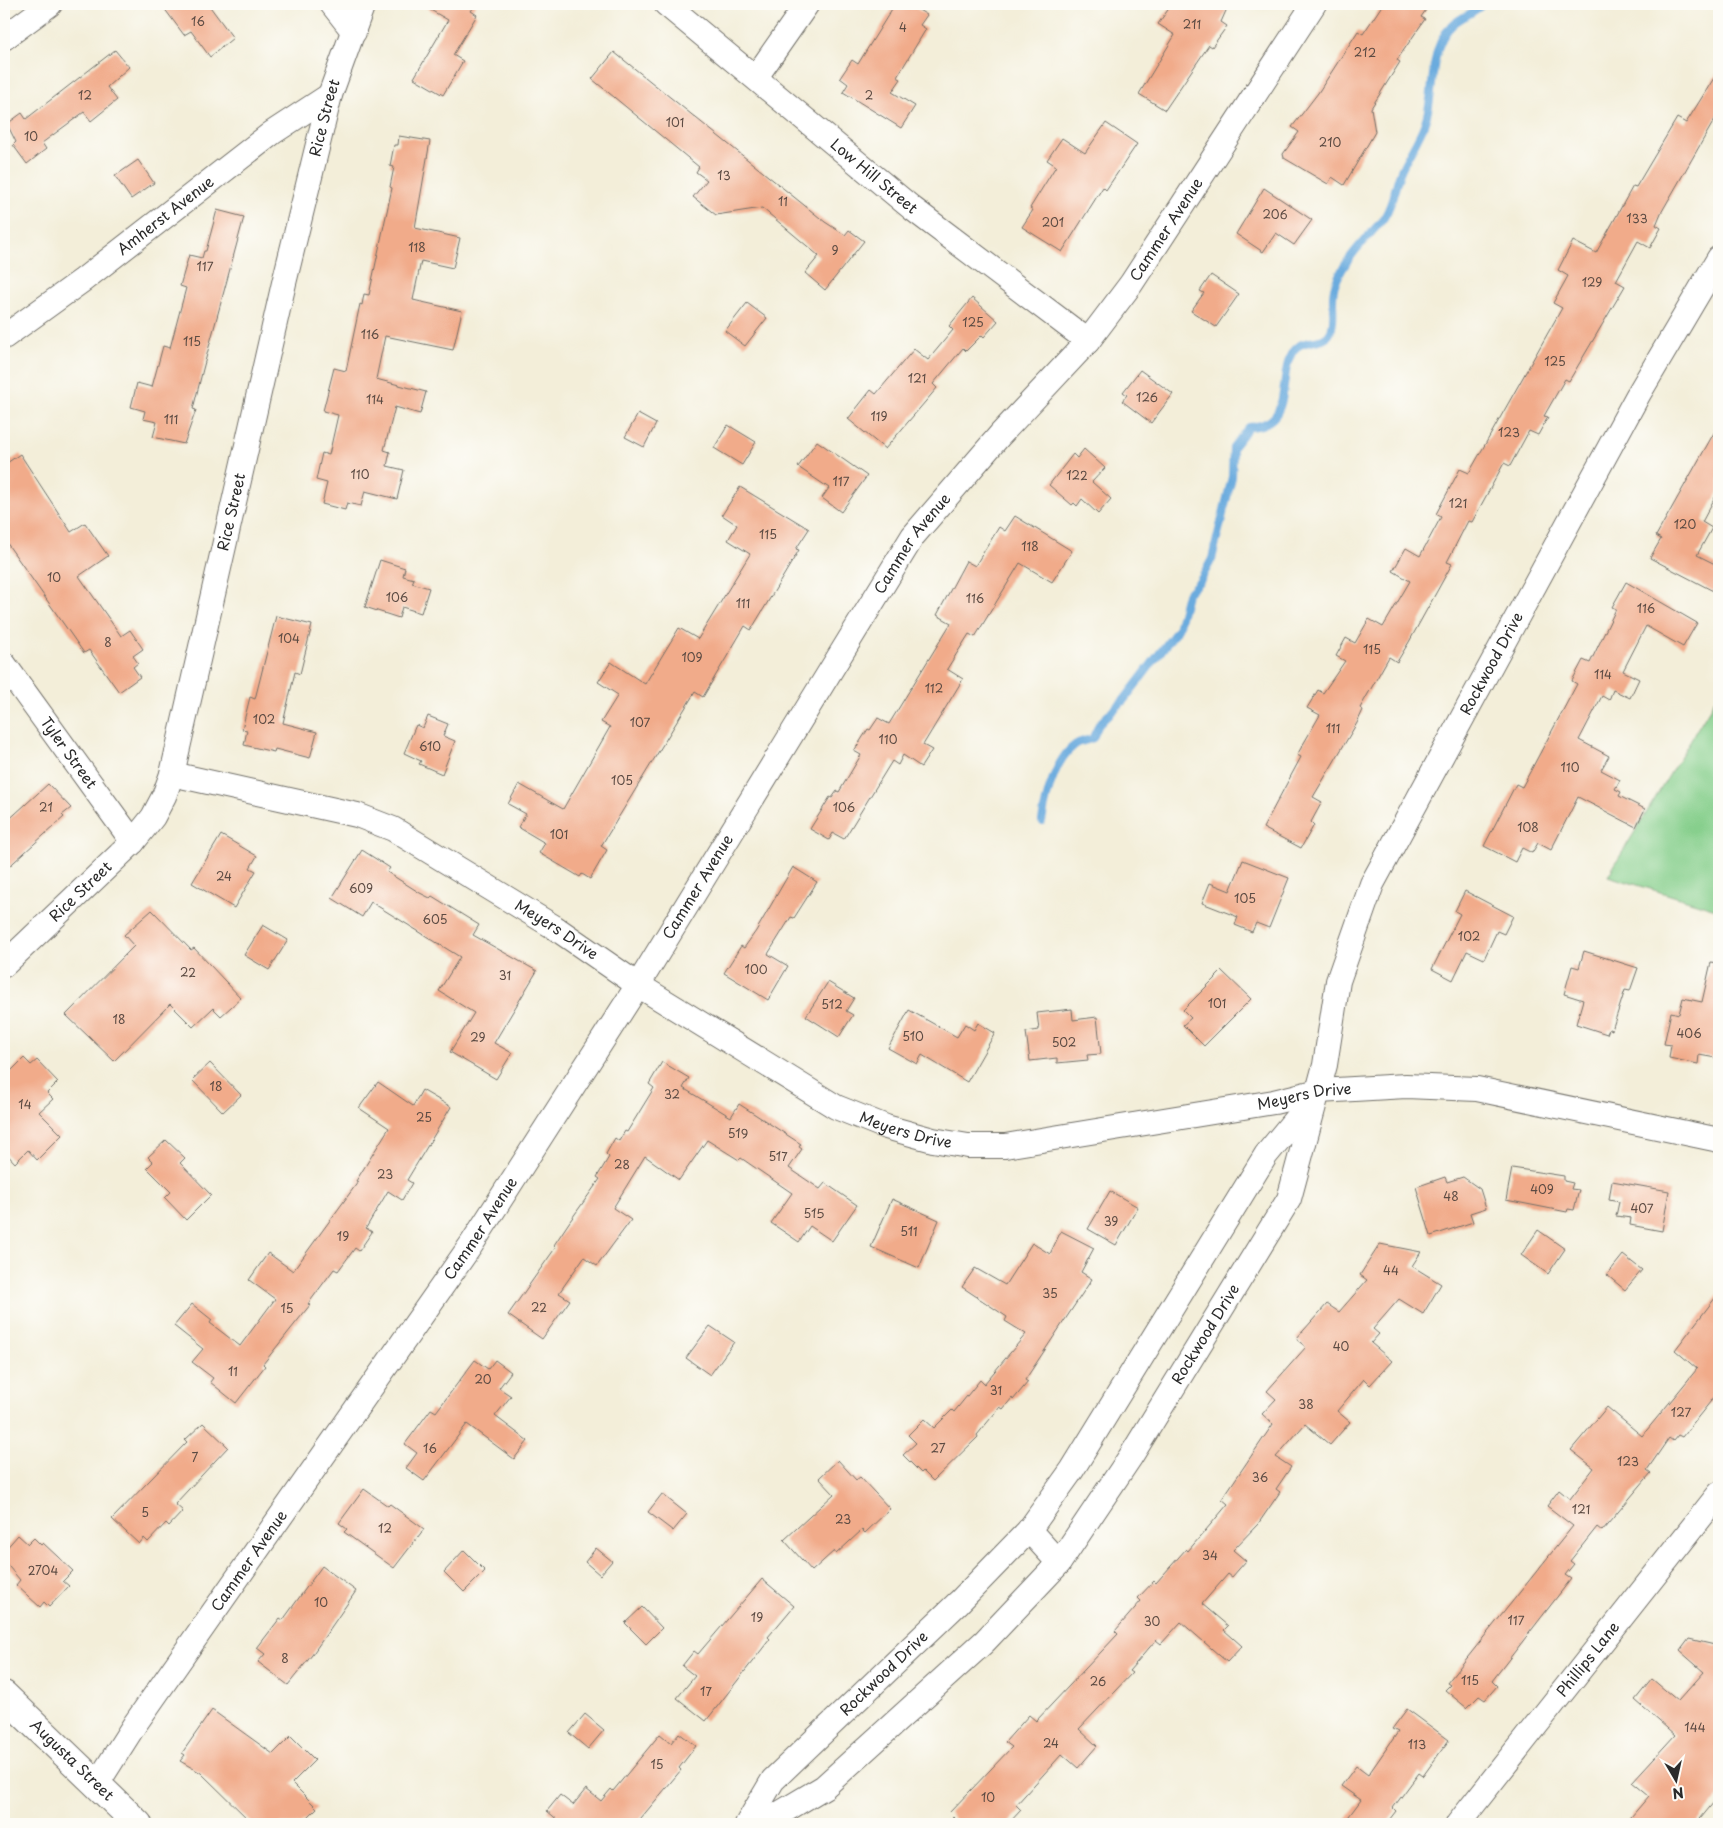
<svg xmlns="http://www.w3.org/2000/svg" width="1723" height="1828" font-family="'Playpen Sans',sans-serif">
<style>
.green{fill:#86cf8c;stroke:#587d5c}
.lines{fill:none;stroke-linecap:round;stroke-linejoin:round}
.stream{stroke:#6aabde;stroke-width:8}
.building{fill:#f1ab8a}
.street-casing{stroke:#716f68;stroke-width:26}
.primary-casing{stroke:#716f68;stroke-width:30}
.street{stroke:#fff;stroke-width:24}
.primary{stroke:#fff;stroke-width:28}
.labels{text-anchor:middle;stroke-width:4;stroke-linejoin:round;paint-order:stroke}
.number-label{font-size:12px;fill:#5c4b43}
.street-label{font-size:15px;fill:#2b2b2b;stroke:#fdfcf7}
</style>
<rect width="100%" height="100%" fill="#fdfcf7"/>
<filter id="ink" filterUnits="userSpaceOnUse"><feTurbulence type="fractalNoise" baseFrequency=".02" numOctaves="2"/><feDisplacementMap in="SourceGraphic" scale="10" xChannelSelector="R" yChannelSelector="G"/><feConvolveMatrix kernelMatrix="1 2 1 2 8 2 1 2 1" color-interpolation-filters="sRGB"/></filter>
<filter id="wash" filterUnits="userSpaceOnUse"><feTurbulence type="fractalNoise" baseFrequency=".0096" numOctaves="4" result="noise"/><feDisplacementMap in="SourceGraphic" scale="20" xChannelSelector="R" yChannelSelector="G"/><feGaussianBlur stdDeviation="1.12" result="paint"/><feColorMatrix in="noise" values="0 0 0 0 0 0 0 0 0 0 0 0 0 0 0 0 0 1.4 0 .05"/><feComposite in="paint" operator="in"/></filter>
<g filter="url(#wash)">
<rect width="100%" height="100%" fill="#f3eed9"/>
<path class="green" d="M1719,693v217l-111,-34z"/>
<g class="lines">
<path class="stream" d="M1042,821c4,-24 12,-61 33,-76 5,-4 12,-4 18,-7l6,-14 25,-24 54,-71 9,-35 13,-13 12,-22 20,-82 1,-30 16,-20c47,-3 27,-48 44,-76 9,-14 32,-5 38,-20 6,-16 -2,-33 5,-49 8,-19 21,-34 35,-49 4,-5 11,-11 14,-17 8,-13 10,-30 15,-43 7,-18 19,-33 25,-51 10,-28 4,-59 18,-85 11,-20 27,-20 40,-33"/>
</g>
<g id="blocks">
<path class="building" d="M161,4h47l25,34 -23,19 -19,-26 -7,4z
M420,4h56l-5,7 6,4 -24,40 10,6 -20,34 -29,-17 34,-58z
M895,4h14l18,11 -7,10 6,4 -29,48 4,2 -9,13 23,14 -14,22 -58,-36 5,-8 -8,-6 12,-18 6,4z
M1172,4h57l-8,18 6,4 -15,21 -3,-2 -44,65 -26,-16 36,-59 -17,-11z
M1383,4h47l-9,13 4,2 -28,41 3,2 -29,46 4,24 -31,53 -12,-8 -4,7 -44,-26 -1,-4 16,-22 -7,-5 26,-34 40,-62 5,3z
M115,50l14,17 -22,20 10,13 -26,21 -7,-9 -42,31 4,6 -19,15 -14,-19 3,-3 -9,-18 15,-11 4,6z
M614,52l211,170 20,13 4,-5 15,11 -39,49 -20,-17 14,-17 -57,-48 -46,7 -23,-18 14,-17 -11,-8 3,-5 -107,-88z
M1719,70v42l-58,101 -5,12 5,3 -11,20 -12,-7 -22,40 9,5 -56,95 -4,-2 -21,37 4,1 -10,18 -9,-4 -19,35 -6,-3 -32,59 -4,-1 -21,41 5,2 -43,78 -12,20 -8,-5 -29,51 3,2 -6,13 -44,74 9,5 -11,20 3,3 -13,23 -38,-20 38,-71 -4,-2 23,-40 -13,-7 11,-18 5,3 22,-32 -9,-5 10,-18 9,5 14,-24 14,8 27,-46 -17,-10 13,-23 14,8 21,-39 -5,-3 24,-45 9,4 93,-165 -9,-5 15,-27 -10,-6 15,-29 23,12 37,-67 3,1 41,-69 9,5z
M1106,123l31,21 -31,46 -3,-3 -41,65 -40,-25 11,-17 -3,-2 26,-42 -9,-6 15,-22 23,15z
M399,136l31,5 -15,87 45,10 -7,30 -32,-7 -8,39 49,11 -9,39 -68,-14 -9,43 50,13 -6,22 -25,-7 -11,43 6,2 -3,14 17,4 -7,29 -32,-8 -4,15 -14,-3 -2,7 -23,-6 5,-21 -11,-3 6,-27 7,2 9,-40 -15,-4 11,-43 12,3 14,-67 2,1 2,-11 5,1 23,-107 -2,-1 4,-20 -4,-1 4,-21h4z
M138,160l16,23 -23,16 -16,-23z
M1264,188l48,32 -18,25 -18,-12 -13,19 -27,-18z
M217,210l27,7 -41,152 -10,40 3,1 -12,34 -31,-7 4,-15 -14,-3 2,-8 -14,-4 6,-24 15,4 11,-41 7,2 16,-60 -6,-2 9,-31 13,3 2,-7h2z
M1211,275l28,19 -23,33 -25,-16 13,-18 -4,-2z
M972,298l26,23 -14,16 -2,-2 -16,16 -3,-3 -30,36 4,4 -52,61 -37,-30 23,-29 5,4 38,-45 14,11 25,-30 -4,-4z
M747,303l20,15 -22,28 -20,-15z
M1140,370l33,24 -22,29 -29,-22 5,-6 -4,-3z
M638,414l18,10 -12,23 -19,-10z
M1719,424v66l-17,32 10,6 -15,27 22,11v28l-69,-36 11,-19 -5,-3z
M728,425l28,17 -14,23 -28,-17z
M817,441l50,35 -26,36 -19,-14 7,-10 -31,-21z
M1084,449l21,19 -13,14 19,17 -13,15 -16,-15 -5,7 -3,-3 -2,2 -23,-20 24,-31 4,4z
M20,454l51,78 14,-9 23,33 -29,20 42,60 9,-6 13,19 -10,7 5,7 -5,4 7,10 -21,15 -30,-42 -5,3 -80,-114v-74z
M740,487l69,42 -13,20 3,1 -48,80 -6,-4 -42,71 -8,-5 -94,154 6,4 -17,29 -8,-5 -2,3 -41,-24 6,-10 -27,-16 8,-13 -18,-10 11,-20 44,25 47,-82 -9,-5 17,-27 -20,-13 13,-20 34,22 34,-56 19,11 52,-85 -22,-14 9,-15 -15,-10z
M1015,516l57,35 -20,31 -32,-19 -45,74 -6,-3 -22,35 16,10 -40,66 9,5 -11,17 -18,-12 -5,10 -6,-4 -48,78 -11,-6 -4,7 -19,-11 20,-32 2,1 5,-7 2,1 22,-37 -7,-4 14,-22 2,1 8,-12 11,6 62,-101 -14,-8 29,-54 9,5 24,-39 6,4z
M380,560l25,8 -2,8 11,3 -2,4 17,5 -8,25 -19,-6 -3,11 -34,-11z
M1626,582l71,41 -14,24 -37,-21 -23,45 16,8 -9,19 -17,-8 -4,10 -7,-4 -23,44 30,16 -8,14 19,10 -5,9 6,3 -2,4 26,13 -9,18 -58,-30 -27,53 -13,-7 -6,10 -10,-5 -7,14 -31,-16 32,-62 6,3 55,-103 -5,-3 11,-21 7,3 26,-54 -4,-2z
M276,616l36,9 -12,49 -5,-2 -12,51 34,9 -7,26 -35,-9 -1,3 -30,-7 3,-15 -5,-1 8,-32 5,2z
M428,716l20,8 -5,12 12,5 -13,33 -23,-10 2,-3 -17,-8 12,-28 7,3z
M48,784l23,24 -9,7 2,2 -60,54v-47z
M221,835l36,21 -7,12 6,3 -22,37 -42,-25z
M362,850l28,18 -3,4 33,21 10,5 2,-2 47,29 -6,10 64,36 -43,72 18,10 -16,26 -46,-27 24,-39 -35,-22 21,-34 -89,-55 -9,15 -30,-19z
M1243,860l46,18 -20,50 -13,-5 -4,9 -17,-7 3,-8 -36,-14 8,-20 20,8z
M793,867l24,15 -23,36 -3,-1 -23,37 20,12 -20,34 -44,-27 17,-27 3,2 12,-17z
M1465,891l48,25 -9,18 -7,-3 -13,28 -17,-8 -14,29 -21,-11 28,-55 -5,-3z
M152,910l39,40 3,-2 47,50 -20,18 -8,-8 -20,19 -23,-23 -56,57 -48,-46 68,-69 -10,-11z
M263,925l25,15 -19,30 -25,-15z
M1584,951l54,17 -8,23 -5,-1 -13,40 -3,-1 -2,5 -31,-10 7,-24 -19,-6 8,-28 7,2z
M1711,962l8,1v80l-3,15 -17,-3 -1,9 -29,-6 2,-13 -7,-1 7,-32 8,2 4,-16 19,4z
M1222,971l29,28 -47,47 -21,-21 8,-7 -8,-8z
M828,982l26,16 -8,13 7,4 -14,22 -33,-21z
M1072,1009l1,11 24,-3 4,37 -14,1 1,5 -31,3v-5l-27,3 -4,-29 13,-2 -2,-17z
M909,1010l48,27 8,-13 9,6 4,-7 17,10 -28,49 -45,-27 -5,9 -29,-16z
M24,1058l7,7 6,-5 21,22 -11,11 6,6 -14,13 23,23 -25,25 -9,-10 -13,13 -11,-12v-73z
M662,1062l27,16 -6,10 48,29 8,-13 62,40 -2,3 3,2 -13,19 31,21 5,-6 32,22 -25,36 -22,-15 -11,16 -28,-19 21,-30 -51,-35 -2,2 -32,-20 -28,40 -34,-24 -32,52 18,12 -34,46 -13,-9 -25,36 11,7 -28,39 -34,-24 48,-68 -2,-2 16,-24 30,-42 -3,-2 12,-20 -3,-3 9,-16 4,3 6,-10 2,1 27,-44 -5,-4z
M210,1063l31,32 -18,17 -31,-32z
M378,1082l35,24 9,-16 29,17 -44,73 5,3 -10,17 -14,-9 -22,37 6,4 -13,19 -4,-3 -17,23 -4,-2 -26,35 2,1 -47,59 2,2 -29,37 -26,-21 3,-4 -21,-16 11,-13 -29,-23 18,-22 20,16 -2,3 30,23 35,-47 -26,-19 19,-27 25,18 65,-89 -2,-1 33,-53 -30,-20z
M166,1140l19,18 -5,5 31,32 -25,25 -21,-22 6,-6 -24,-24 6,-6 -5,-5z
M1512,1168l52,8v5l9,2 -2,6 8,1 -5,20 -6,-1 -1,3 -61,-12z
M1445,1177l2,5 16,-5 17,12 6,19 -16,5 3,9 -42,14 -15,-49z
M1612,1181l57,10 -7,40 -32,-6 1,-7 -15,-2 3,-14 -10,-2z
M1110,1191l28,16 -22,38 -28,-16z
M892,1199l47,21 -20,48 -48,-21z
M1538,1230l27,19 -17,25 -27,-19z
M1061,1231l33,17 -13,24 11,7 -67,101 3,2 -15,18 -1,-2 -9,11 -3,-2 -23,28 1,2 -45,44 -10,-10 -2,2 -18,-18 13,-12 -8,-8 16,-16 10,9 18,-18 2,2 26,-32 4,4 42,-50 -21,-13 2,-4 -45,-30 13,-19 30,17 27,-42 18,11z
M1380,1244l41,8 -9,14 29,18 -18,30 -24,-15 -26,30 6,5 -8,9 21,18 -22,24 -6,-6 -27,32 13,11 -20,23 -25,-21 -29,33 15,10 -15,22 4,3 -22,32 -25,26 13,11 -14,16 -4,-3 -26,30 26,22 -4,4 18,16 -15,16 -46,-40 -20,22 -5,-4 -27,31 3,2 -53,56 18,17 -19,22 -16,-14 -46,51 5,5 -13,14h-48l-11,-11 63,-66 -7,-5 24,-27 7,6 82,-87 -3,-3 26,-30 -3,-3 16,-17 2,2 30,-34 2,2 40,-47 -6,-5 51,-75 -11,-10 14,-15 -9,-8 39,-44 -10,-8 31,-35 12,8 28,-32 -7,-5z
M1623,1255l19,15 -17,20 -18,-15z
M1719,1293v98l-37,46 -4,-2 -5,6 -4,-3 -22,32 4,3 -49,58 -5,-4 -27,34 4,3 -9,11 6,4 -79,102 5,5 -12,14 -6,-4 -12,12 -22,-18 5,-5 -3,-2 126,-157 -26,-20 12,-16 11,9 24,-31 -23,-18 36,-43 35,29 55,-67 -22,-19z
M710,1326l24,16 -24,33 -24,-17z
M475,1360l13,9 7,-9 16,12 -12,16 12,8 -16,20 33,25 -14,18 -47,-35 -43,57 -18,-13 11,-15 -12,-9 26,-35 5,3z
M203,1423l25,24 -53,57 8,7 -14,15 -3,-3 -18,19 -4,-4 -5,6 -27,-25 75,-77 -2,-2z
M838,1460l18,20 4,-3 30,32 -25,24 -3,-3 -26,24 -2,-3 -22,20 -28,-31 50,-46 -15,-16z
M364,1489l24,17 2,-2 34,25 -30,39 -50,-36 3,-3 -8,-6z
M662,1494l25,20 -14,17 -25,-19z
M18,1535l10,9 6,-6 7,7 2,-2 30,28 -10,10 6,5 -20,21 -5,-5 -4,5 -24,-22 4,-5 -16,-19v-10z
M596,1548l16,13 -12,14 -15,-13z
M464,1550l21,21 -21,21 -20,-20z
M322,1566l34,25 -44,64 -24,30 -30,-23 7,-8 -8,-6 23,-30 3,2z
M762,1579l32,27 -26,31 2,2 -64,82 -29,-23 18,-22 -13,-10 12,-15 4,3z
M642,1607l20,21 -16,16 -21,-21z
M1689,1639l30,7v150l-23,28h-71l24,-28 -17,-14 43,-47 -40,-35 17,-21 26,22 26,-29 -24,-21z
M1407,1709l42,31 -26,36 -4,-3 -26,35 3,3 -10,13h-43l18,-24 -20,-14 15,-20 12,9 30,-43 -6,-3z
M212,1710l61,44 18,-18 24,24 -23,23 25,25 -16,16h-48l-52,-51 -21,-12 5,-6 -3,-2z
M585,1714l19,16 -16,19 -19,-16z
M679,1733l17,13 -17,22 2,2 -45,54h-79l2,-3 -12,-10 13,-16 13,10 13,-16 15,12 10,-12 2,2 47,-57 11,9z"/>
</g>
</g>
<g filter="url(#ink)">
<use href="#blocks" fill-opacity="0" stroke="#716f68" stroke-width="1"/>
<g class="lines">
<defs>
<g id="street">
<path d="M332,4l22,28"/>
<path id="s1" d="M666,4l247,205 175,132"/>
<path d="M4,38l46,-34"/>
<path d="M756,77l51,-73"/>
<path id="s2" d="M4,337l79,-57 189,-147 58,-38"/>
<path id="s3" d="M4,664l129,178"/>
<path id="s4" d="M172,774l185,41 36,14 161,98 84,58 198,122 50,20 47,13 35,6h37l269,-44 45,-11 87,-5 71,3 242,51"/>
<path id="s5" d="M4,965l129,-123 20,-25 11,-21 8,-22 112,-491 46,-188 33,-91"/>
<path d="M1029,1530l30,33"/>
<path id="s6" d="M97,1784l38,-60 336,-479 167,-260 275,-449 87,-101 88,-94 43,-57 183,-280"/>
<path id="s7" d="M747,1824l26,-44 186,-178 70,-72 43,-60 194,-315 47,-57"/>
<path id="s8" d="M762,1824l62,-37 160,-145 75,-79 72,-107 158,-257 36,-134 13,-84 34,-97 266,-489 81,-137"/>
<path id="s9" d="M1458,1824l261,-330"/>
</g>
<g id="primary">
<path id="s10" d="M4,1695l134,129"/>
</g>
</defs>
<use href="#street" class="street-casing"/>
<use href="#primary" class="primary-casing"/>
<use href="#street" class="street"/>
<use href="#primary" class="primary"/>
</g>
</g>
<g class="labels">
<g class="number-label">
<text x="198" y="26">16</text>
<text x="1192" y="29">211</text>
<text x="903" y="32">4</text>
<text x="1365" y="57">212</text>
<text x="85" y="100">12</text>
<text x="869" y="100">2</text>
<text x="675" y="127">101</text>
<text x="31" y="141">10</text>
<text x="1330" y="147">210</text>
<text x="724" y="180">13</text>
<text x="783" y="206">11</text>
<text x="1275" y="219">206</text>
<text x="1637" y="223">133</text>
<text x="1053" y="227">201</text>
<text x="417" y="252">118</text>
<text x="835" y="255">9</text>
<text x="205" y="271">117</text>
<text x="1592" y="287">129</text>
<text x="973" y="327">125</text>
<text x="370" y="339">116</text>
<text x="192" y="346">115</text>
<text x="1555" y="366">125</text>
<text x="917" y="383">121</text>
<text x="1147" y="402">126</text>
<text x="375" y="404">114</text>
<text x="879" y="421">119</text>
<text x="171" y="424">111</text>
<text x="1509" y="437">123</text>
<text x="360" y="479">110</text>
<text x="1077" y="480">122</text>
<text x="841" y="486">117</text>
<text x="1458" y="508">121</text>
<text x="1685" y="529">120</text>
<text x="768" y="539">115</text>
<text x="1030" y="551">118</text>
<text x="54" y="582">10</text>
<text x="397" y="602">106</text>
<text x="975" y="603">116</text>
<text x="743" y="608">111</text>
<text x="1646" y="613">116</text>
<text x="289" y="643">104</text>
<text x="108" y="647">8</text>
<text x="1372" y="654">115</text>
<text x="692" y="662">109</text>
<text x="1603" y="679">114</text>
<text x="934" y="693">112</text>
<text x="264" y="724">102</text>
<text x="640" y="727">107</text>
<text x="1333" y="733">111</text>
<text x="888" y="744">110</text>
<text x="430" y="751">610</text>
<text x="1570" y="772">110</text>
<text x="622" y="785">105</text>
<text x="46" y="812">21</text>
<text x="844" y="812">106</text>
<text x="1528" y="832">108</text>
<text x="559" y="839">101</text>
<text x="224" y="881">24</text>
<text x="361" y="893">609</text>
<text x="1245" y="903">105</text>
<text x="435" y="924">605</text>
<text x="1469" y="941">102</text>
<text x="756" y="974">100</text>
<text x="188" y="977">22</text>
<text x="505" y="980">31</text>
<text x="1217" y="1008">101</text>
<text x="832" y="1009">512</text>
<text x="119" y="1024">18</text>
<text x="1689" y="1038">406</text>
<text x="913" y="1041">510</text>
<text x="478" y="1042">29</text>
<text x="1064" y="1047">502</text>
<text x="216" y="1091">18</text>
<text x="672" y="1099">32</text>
<text x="25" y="1109">14</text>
<text x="424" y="1122">25</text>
<text x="738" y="1138">519</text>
<text x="778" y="1161">517</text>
<text x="622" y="1169">28</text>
<text x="385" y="1179">23</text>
<text x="1542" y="1194">409</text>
<text x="1451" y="1201">48</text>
<text x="1642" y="1213">407</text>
<text x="814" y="1218">515</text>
<text x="1111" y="1226">39</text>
<text x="909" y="1236">511</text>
<text x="343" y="1241">19</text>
<text x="1391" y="1275">44</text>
<text x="1050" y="1298">35</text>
<text x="539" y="1312">22</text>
<text x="287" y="1313">15</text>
<text x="1341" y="1351">40</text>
<text x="233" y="1376">11</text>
<text x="483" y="1384">20</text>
<text x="996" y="1395">31</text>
<text x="1306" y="1409">38</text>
<text x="1681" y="1417">127</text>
<text x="430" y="1453">16</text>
<text x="938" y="1453">27</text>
<text x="195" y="1462">7</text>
<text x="1628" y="1466">123</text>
<text x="1260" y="1482">36</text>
<text x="1581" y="1514">121</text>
<text x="145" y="1517">5</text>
<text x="843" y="1524">23</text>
<text x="385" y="1533">12</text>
<text x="1210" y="1560">34</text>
<text x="43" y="1575">2704</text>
<text x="321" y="1607">10</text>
<text x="757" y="1622">19</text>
<text x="1516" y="1625">117</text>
<text x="1152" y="1626">30</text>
<text x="285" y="1663">8</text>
<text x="1470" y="1685">115</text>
<text x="1098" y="1686">26</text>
<text x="706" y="1696">17</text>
<text x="1695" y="1732">144</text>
<text x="1051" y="1748">24</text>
<text x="1417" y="1749">113</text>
<text x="657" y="1769">15</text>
<text x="988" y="1802">10</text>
</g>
<g class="street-label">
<text dy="5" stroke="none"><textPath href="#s5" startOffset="931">Rice Street</textPath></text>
<text dy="5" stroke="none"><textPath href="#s1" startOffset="270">Low Hill Street</textPath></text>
<text dy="5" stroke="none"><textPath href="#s2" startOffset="202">Amherst Avenue</textPath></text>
<text dy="5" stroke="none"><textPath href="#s6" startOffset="1890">Cammer Avenue</textPath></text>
<text dy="5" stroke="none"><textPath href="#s5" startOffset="526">Rice Street</textPath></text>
<text dy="5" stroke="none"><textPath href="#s6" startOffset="1485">Cammer Avenue</textPath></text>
<text dy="5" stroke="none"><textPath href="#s8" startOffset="1405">Rockwood Drive</textPath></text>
<text dy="5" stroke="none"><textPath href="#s3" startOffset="110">Tyler Street</textPath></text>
<text dy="5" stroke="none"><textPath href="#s6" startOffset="1080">Cammer Avenue</textPath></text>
<text dy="5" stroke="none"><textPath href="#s5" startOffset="106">Rice Street</textPath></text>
<text dy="5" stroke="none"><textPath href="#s4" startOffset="420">Meyers Drive</textPath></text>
<text dy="5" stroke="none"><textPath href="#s4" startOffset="1230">Meyers Drive</textPath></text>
<text dy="5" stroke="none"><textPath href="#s4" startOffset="825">Meyers Drive</textPath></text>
<text dy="5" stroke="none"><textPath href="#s6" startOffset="675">Cammer Avenue</textPath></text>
<text dy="5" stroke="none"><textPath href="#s8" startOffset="669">Rockwood Drive</textPath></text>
<text dy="5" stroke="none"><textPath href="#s6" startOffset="270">Cammer Avenue</textPath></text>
<text dy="5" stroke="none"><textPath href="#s9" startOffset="210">Phillips Lane</textPath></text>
<text dy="5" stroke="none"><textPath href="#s7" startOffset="205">Rockwood Drive</textPath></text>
<text dy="5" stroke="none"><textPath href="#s10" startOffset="94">Augusta Street</textPath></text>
</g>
</g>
<rect width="1723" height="1828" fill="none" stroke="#fdfcf7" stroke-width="20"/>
<g transform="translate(1676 1780) rotate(171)" stroke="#fdfcf7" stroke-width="4" paint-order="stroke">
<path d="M0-4L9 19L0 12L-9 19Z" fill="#2b2b2b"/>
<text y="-8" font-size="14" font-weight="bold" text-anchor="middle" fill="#2b2b2b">N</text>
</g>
</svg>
